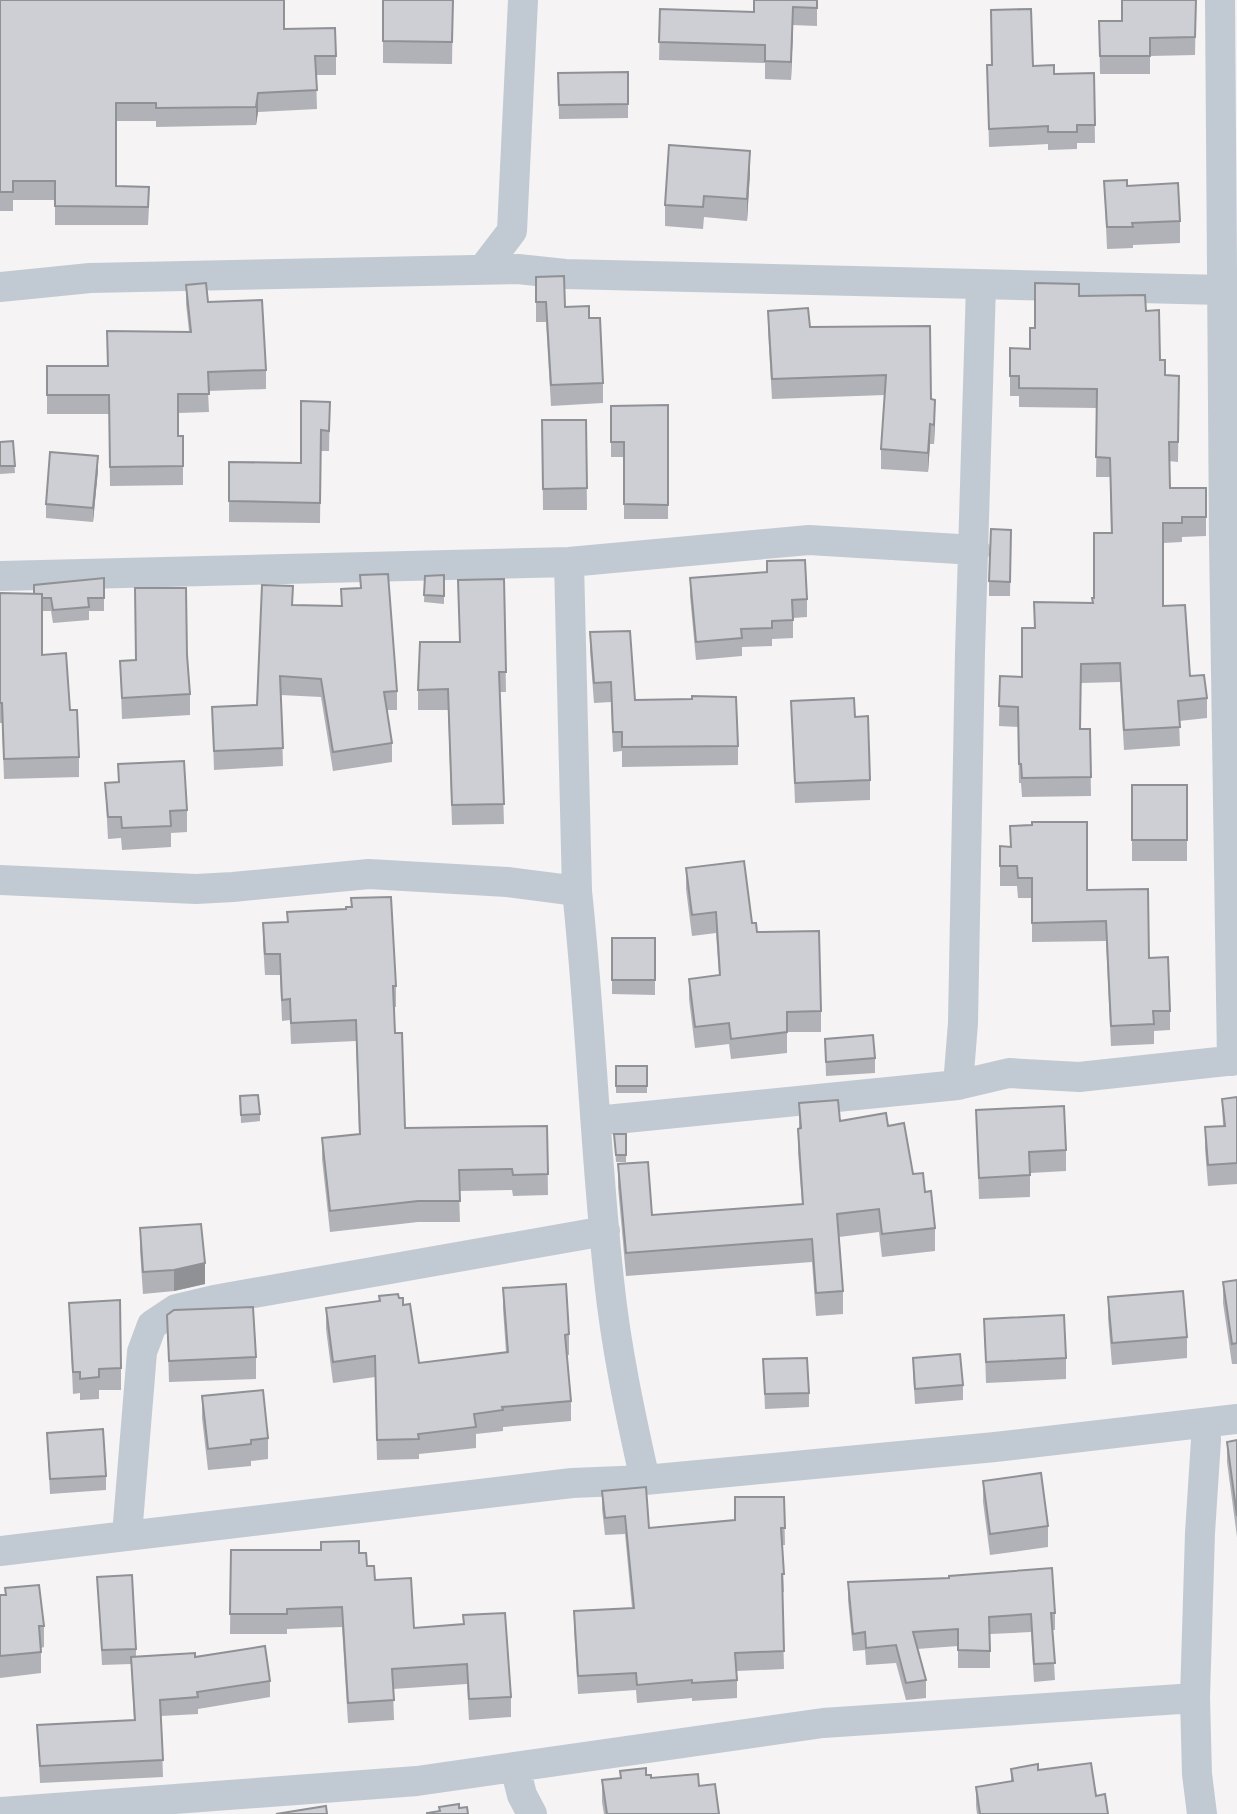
<svg xmlns="http://www.w3.org/2000/svg" width="1237" height="1814" font-family="Ubuntu,sans-serif">
<style>
.lines{fill:none;stroke-linecap:round;stroke-linejoin:round}
.minor{stroke:#c1cad2;stroke-width:30}
.wall{fill:#b0b2b7}
.shaded-wall{fill:#909195}
.building{fill:#cdcfd5;stroke:#909195;stroke-width:2}
</style>
<rect width="100%" height="100%" fill="#f5f3f3"/>
<g class="lines">
<path class="minor" d="M1220,0l4,541
M483,269l29,-38 11,-231
M0,287l90,-9 428,-9 47,5 657,16
M569,562l8,329
M0,576l569,-14 240,-22 166,10
M0,880l196,9 37,-2 136,-13 138,8 70,9c14,130 18,260 32,389 7,68 21,133 36,200
M1232,1061l-8,-520h13
M958,1085l5,-62 7,-371 11,-367
M596,1121l362,-36 51,-12 70,4 158,-17
M127,1535l15,-183 10,-27 24,-16 38,-9 391,-69
M0,1551l572,-68 73,-3 350,-33 242,-28
M515,1767l7,28 10,19
M0,1812l417,-31 406,-58 372,-25
M1202,1814l-5,-40 -2,-76 5,-165 6,-93 -1,-17"/>
</g>
<path class="wall" d="M0,0l284,29 52,27v19h-20l1,34 -59,3 -2,13 -100,2v-6h-40v65l33,20 -1,19h-93v-25h-42v11h-13z
M383,0h70l-1,64 -69,-1z
M817,0v26l-24,-1 -2,55 -26,-1v-16l-106,-3 1,-51 94,3z
M1196,0l-1,55 -45,1v18h-50l-1,-53h23z
M987,65l46,1 21,8 40,-1 1,70h-18v6l-29,1v-6l-59,3z
M628,72v46l-69,1 -1,-46z
M750,172l-3,49 -43,-4 -1,12 -38,-3v-21z
M1104,181l23,5 53,35v22l-47,2v3l-26,1z
M536,277l29,30 24,11 14,65v20l-52,3 -5,-84h-10z
M186,285l22,17 58,68v19l-58,2 1,21 -31,1v23h5v49l-73,1 -1,-72h-62v-48h61l81,-35 -3,-27z
M1079,296l67,15 19,64 14,1 -1,86 -9,-1 1,27h36v48l-24,1v5l-19,1v63l27,70 17,22v20l-28,3 1,25 -56,4 -4,-68 -39,1v46h9l1,67 -69,1 -1,-14h-2l-1,-56 -19,-1 1,-50 22,1 13,-49 57,-25 19,-70 -1,-56h-14l1,-69 -78,-1v-11h-9v-48l20,1 5,-21z
M768,311l42,16 121,72 4,20 -1,25h-4l-2,28 -47,-3v-20l4,-54 -113,4 -4,-69z
M330,402l-1,49h-8l-1,72 -91,-1v-60l72,1z
M668,405v114h-44v-62h-13v-51z
M542,420h44l1,90h-44z
M13,441l2,32 -15,1v-32z
M98,470l-5,52 -47,-4v-14z
M1011,530l-1,66h-21v-15z
M360,575l37,116v19h-10l5,33v19l-59,9 -12,-74 -40,-2 2,71 -69,4 -2,-63 45,-2 36,-100 48,1v-17l19,-1z
M444,575v29l-20,-2 1,-26z
M104,578v33h-15v9l-36,3 -2,-12h-9v44l28,55 9,47v20l-75,2 -2,-56h-2v-130l34,1z
M690,578l117,21v18l-14,1v20l-21,1v7l-30,1v9l-46,4 -6,-64z
M504,579l2,113h-6l4,132 -52,1 -4,-115h-30v-20l41,-48z
M590,632l45,68 103,46v19l-116,2v-16l-9,1 -2,-50 -17,1 -4,-52z
M187,655l3,39v21l-68,4 -2,-58z
M791,701l64,16 15,63v20l-75,3z
M118,764l69,46v22l-16,1v14l-49,3 -1,-12 -13,1 -3,-56h13z
M1132,785h55v76h-55z
M1000,846l87,44 62,68 21,53v19l-16,1v13l-43,2 -5,-105 -74,1v-44h-14l-1,-12h-17z
M686,868l66,55 5,9 64,79v21h-34v21l-56,6 -2,-15 -34,4 -6,-49v-20l30,-4 -3,-42 -24,3 -6,-47z
M287,912l109,74v21h-2l1,26 10,95 142,-2 1,69 -35,1 -1,-6 -53,1 1,31h-42l-88,10 -8,-73v-21l37,-4 -3,-93 -65,3 -1,-24 -8,1 -2,-46h-15l-2,-31v-21l24,-1z
M612,938h43v57l-43,-1z
M825,1039l50,19v15l-49,3z
M616,1066h31v27h-31z
M240,1096l20,18v7l-19,2z
M1237,1097v87l-29,2 -3,-37v-22l18,-1 -1,-27z
M799,1103l41,18 48,5 25,48 12,18 10,36v23l-53,6 -3,-25 -40,5 4,54v23l-27,2 -4,-54 -186,14 -8,-89v-23l34,51 150,-11 -4,-52v-23h1z
M976,1110l90,40v21l-36,2v24l-51,2z
M614,1134h12v28h-10z
M140,1228l65,56 -31,7 -31,3 -3,-44z
M1237,1280v84h-5l-9,-61v-21z
M503,1288l66,46v21h-2l4,46v20l-68,6v4l-27,3v14l-57,6v5l-42,1 -2,-83 -42,6 -7,-54v-21l73,-10 4,7 16,58 87,-11 -3,-43z
M1108,1297l79,40v21l-75,7 -4,-47z
M69,1303l52,65v22h-22v9l-19,1v-7l-7,1z
M167,1315l89,42v22l-87,3z
M984,1319l82,39v21l-80,4z
M913,1358l50,27v15l-48,4 -2,-31z
M763,1359l46,34v14l-44,2z
M202,1396l66,42v21l-17,2v5l-43,4 -6,-52z
M47,1433l59,43v14l-56,4z
M1237,1440v97l-10,-75v-20z
M983,1481l65,45v21l-58,8 -7,-53z
M602,1491l47,37 86,-8 49,-23 1,48h-3l2,47h-2l2,77 -47,2v27l-45,3v-3l-55,5 -1,-13 -58,4 -4,-65v-18l58,-3 -7,-74 -20,1 -3,-26z
M231,1550l128,3 16,27 39,48 49,-4v-9l48,82v20l-42,3 -2,-36 -74,5 1,31 -46,3 -6,-96 -55,2v5h-57z
M97,1577l39,72v8h59l75,24v16l-72,12v5l-37,2 2,61 -123,6 -3,-58 97,-4 -3,-57 -29,1z
M848,1582l207,31v17h-3l3,50 -21,2 -3,-50 -41,2v34h-32v-22l-41,3 9,31v18l-20,2 -10,-37 -30,2 -1,-15 -12,1 -5,-51z
M5,1588l39,38v21l-3,1v25l-41,5v-83h5z
M1011,1769l27,1 58,26 12,18h-131l-1,-8v-19l35,-6z
M620,1771l26,4 5,3 48,8 20,28h-115l-2,-12v-22l18,-2z"/>
<path class="shaded-wall" d="M793,7v18l-2,55v-18z
M258,93v19l-2,13v-18z
M750,151v21l-3,49v-22z
M935,400v19l-1,25v-19z
M930,424v20l-2,28v-19z
M98,456v14l-5,52v-14z
M205,1263v21l-31,7v-21z"/>
<path class="building" d="M0,0h284v29l51,-1 1,28h-21l2,34 -59,3 -2,14 -100,1v-5h-40v83l33,1 -1,20 -93,-1v-25h-42v11h-13z
M383,0h70l-1,42 -69,-1z
M754,0h63v8l-24,-1 -2,55 -26,-1v-16l-106,-3 1,-33 94,3z
M1122,0h74l-1,37 -45,1v18h-50l-1,-35h23z
M1031,9l2,57 21,-1v9l40,-1 1,52h-18v7h-29v-6l-59,3 -2,-64h5l-1,-55z
M628,72v32l-69,1 -1,-32z
M669,145l81,6 -3,48 -43,-3 -1,11 -38,-2z
M1127,180v6l51,-3 2,38 -48,2 1,4h-26l-3,-46z
M564,276l1,31 24,-1v12h11l3,65 -52,2 -5,-83h-10v-25z
M206,283l2,19 54,-2 4,70 -58,2 1,22h-31v42h5v30l-73,1 -1,-72h-62v-29h61l-1,-35 84,1 -5,-47z
M1035,283l44,1v12l66,-1 1,16 13,-1 1,50h5v15l14,1 -1,66h-9l1,46h36v29h-24v6h-19v83l22,-1 5,71 14,-1 3,23 -29,3 2,26 -56,3 -4,-67 -39,1 -1,65h10l1,48 -69,1 -1,-14h-2l-1,-57 -19,-1 1,-30 22,1v-49h13l-1,-26 59,1 -1,-5h2v-65h18l-2,-75 -14,-1 1,-68 -78,-1v-12h-9v-28l20,1v-21h5z
M808,308l2,19 120,-1 1,73 4,1 -1,25 -4,-1 -2,29 -47,-4 5,-74 -114,4 -4,-68z
M301,401l29,1 -1,29 -8,-1 -1,73 -91,-2v-39l72,1z
M668,405v100l-44,-1v-62h-13v-36z
M542,420h44l1,68 -44,1z
M13,441l2,25h-15v-24z
M50,452l48,4 -5,52 -47,-4z
M991,529l20,1 -1,52 -21,-1z
M805,560l2,39 -15,1 1,20 -21,1v7l-31,1 1,9 -46,4 -6,-64 77,-6v-11z
M388,574l9,117 -13,1 8,51 -59,9 -12,-73 -41,-3 3,72 -69,3 -2,-44 45,-2 5,-120 31,1 -1,19 50,1 -1,-17 20,-1 -1,-13z
M444,575v21l-20,-1 1,-19z
M104,578v20h-16l1,9 -36,3 -2,-12h-9v-4h-8v-9z
M504,579l2,93h-7l5,132 -52,1 -4,-116 -30,1 2,-48h40l-2,-62z
M135,588h51l1,67 3,39 -68,4 -2,-37 16,-1z
M0,593l42,1v61l24,-2 4,57h7l2,47 -75,2 -2,-56h-2z
M630,631l5,69 57,-1v-3l44,1 2,49 -116,1v-15h-9l-2,-50 -17,1 -4,-51z
M854,698l1,19 13,-1 2,64 -75,3 -4,-82z
M184,761l3,49 -17,1 1,15 -49,2 -1,-11h-13l-3,-34 14,-1 -1,-18z
M1132,785h55v55h-55z
M1032,822h55v68l61,-1 1,69 19,-1 2,54h-17l1,13 -43,2 -5,-105 -74,2v-45h-14l-1,-12h-17v-20l11,1 -1,-21 22,-1z
M744,861l8,62h4l1,9 62,-1 2,80 -34,1v20l-56,7 -2,-16 -34,4 -6,-48 31,-4 -4,-63 -24,3 -6,-47z
M391,897l5,89h-3l2,47h7l3,95 142,-2 1,48 -35,1 -1,-6 -53,1 1,31h-42l-88,10 -8,-73 38,-4 -4,-114 -65,3 -1,-24 -8,1 -2,-46h-15l-2,-31 25,-1 -1,-10 59,-3v-2h6l-1,-9z
M612,938h43v42h-43z
M873,1035l2,23 -49,4 -1,-23z
M616,1066h31v20h-31z
M258,1095l2,19 -19,1 -1,-19z
M1237,1097v66l-29,2 -3,-38 20,-1 -3,-27z
M838,1100l2,21 46,-8 2,13 16,-3 9,51 10,-1 2,19 6,-1 4,37 -53,6 -3,-25 -42,5 6,77 -27,2 -4,-54 -186,14 -8,-89 30,-2 4,53 151,-11 -5,-75 3,-1 -2,-25z
M1064,1106l2,44 -37,2 1,23 -51,3 -3,-68z
M614,1134h12v21h-10z
M201,1224l4,39 -31,7 -31,2 -3,-44z
M1237,1280v63l-5,1 -9,-62z
M566,1284l3,50 -4,1 6,66 -69,6 1,3 -29,4 2,13 -58,7 1,5 -42,1 -2,-84 -42,6 -7,-54 54,-7 -1,-5 19,-2 1,4h4v7l7,-1 9,59 89,-11 -5,-64z
M1183,1291l4,46 -75,6 -4,-46z
M120,1300l1,68 -22,1v8l-19,2v-7h-7l-4,-69z
M253,1307l3,50 -87,4 -2,-46 7,-5z
M1064,1315l2,43 -80,4 -2,-43z
M960,1354l3,31 -48,4 -2,-31z
M807,1358l2,35 -44,1 -2,-35z
M263,1390l5,48 -17,2v4l-43,5 -6,-53z
M103,1429l3,47 -56,3 -3,-46z
M1237,1440v76l-10,-74z
M1041,1473l7,53 -58,8 -7,-53z
M646,1487l3,41 86,-8v-23h49l1,31h-4l3,46h-2l2,77 -49,2 2,27 -45,3v-3l-55,5 -1,-12 -58,3 -4,-65 60,-3 -9,-92 -20,2 -3,-27z
M359,1541v12h7l1,13h7l1,14 36,-2 3,50 50,-4 -1,-9 42,-2 6,84 -42,2 -2,-35 -75,5 2,31 -46,3 -6,-96 -55,2v5h-57l1,-64h90v-8z
M1052,1568l3,45h-4l4,50 -21,1 -3,-50 -42,3 1,34 -32,-1v-21l-45,3 13,48 -20,3 -10,-38 -30,3 -1,-16 -12,2 -5,-52 101,-4v-2z
M132,1575l4,74 -34,1 -5,-73z
M39,1585l5,41h-5l2,26 -41,4v-61h6l-1,-7z
M265,1646l5,35 -73,11 1,5 -38,3 3,60 -123,6 -3,-41 98,-5 -4,-63 64,-4v4z
M1091,1763l5,33 9,-2 3,20h-128l-4,-27 37,-6 -2,-12 27,-5v6z
M646,1768v7h5v3l47,-4 1,12 16,-2 4,30h-112l-5,-34 19,-2 -1,-7z
M459,1804v4l8,-1 1,7h-41v-1l13,-2 -1,-4z
M326,1806l1,8h-51z"/>
</svg>
